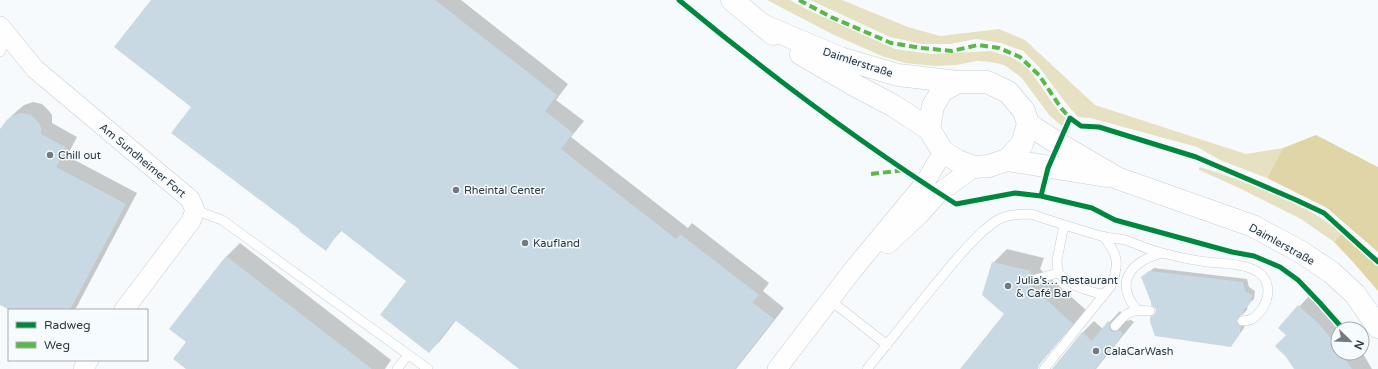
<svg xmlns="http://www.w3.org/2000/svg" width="1378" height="369" font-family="'Varela Round',sans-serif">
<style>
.green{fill:#e7e1c3}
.forest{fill:#e0d5a7}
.shadow{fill:#0003}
.building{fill:#c8d9e4}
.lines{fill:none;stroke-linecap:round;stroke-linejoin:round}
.service-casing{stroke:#c8ced2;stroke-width:10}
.minor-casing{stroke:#c8ced2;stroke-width:20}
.primary-casing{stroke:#c8ced2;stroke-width:23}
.service{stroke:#fefeff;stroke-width:9}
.minor{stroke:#fefeff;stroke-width:19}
.primary{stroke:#fefeff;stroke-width:22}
.quiet{stroke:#58b947;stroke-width:4;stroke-dasharray:8 4;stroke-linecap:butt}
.cycleway-casing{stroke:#f5fbfe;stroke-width:8}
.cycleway{stroke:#00873e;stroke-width:5}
.poi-dot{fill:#737b80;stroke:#f5fbfe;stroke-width:1.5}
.labels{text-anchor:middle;stroke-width:3;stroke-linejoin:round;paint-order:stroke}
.street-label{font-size:11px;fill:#2c363e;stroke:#f5fbfe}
.poi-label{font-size:11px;fill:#2c363e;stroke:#f5fbfe;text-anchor:start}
</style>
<rect width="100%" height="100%" fill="#f7fafc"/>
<path class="green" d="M767,0h23l20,11 85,38 36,5 60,-3 20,6 13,8 7,7 28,40 7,6 -4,8 -12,-10 -29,-39 -17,-12 -13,-3 -14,-1 -21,4 -21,1 -30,-3 -23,-7 -48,-21z
M810,0h32l66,27 32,9 59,-7 26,11 70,65 151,49 37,-6 -16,30 -45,-17 -25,-14 -107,-29 -12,-1 -13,-15 -26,-35 -16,-16 -22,-8 -25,-4 -26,5h-28l-32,-7z
M1200,167c30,9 58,20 87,33 20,10 39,18 54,34l-7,8 -33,-23 -64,-32 -38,-17v-2z"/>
<path class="forest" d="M1316,135l62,32v85l-51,-44 -60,-30 16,-30z
M1341,234l37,32v25l-25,-29 -19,-20z"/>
<path class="shadow" d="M152,0h309l107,84 -12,16 28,21 -13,16 117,91 4,-5 77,60 -6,8 21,17 -48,61h-216l-63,-50 -17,22 -11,11 -22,-71 -65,-51 -17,19 -133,-142z
M33,102l9,2 7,7 3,4v8l25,14 -10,19 70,37 -62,117h-63l-12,-29v-147l6,-13 12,-11 6,-5z
M240,243l151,117 -6,9h-197l-1,-27 -16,-13 56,-73z
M1007,249l37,9 -4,11 46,41 -51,59h-74l44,-55 -12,-51z
M1154,268l93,11 2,8 6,4 -1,8 -6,5 -1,6 -4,4 -3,1v5l5,3 -1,5 -10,14 -4,4 -79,-29 5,-4 1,-5 -5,-7 -10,-24z
M1313,292l19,19 16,18h-10v24l24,-1 10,17h-77l-8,-34 -8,-7z
M1120,311l1,1 -1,4 3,4 3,1 5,-1 3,2 -38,47h-25l-5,-16 17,-21 11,-11 9,8z"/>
<path class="building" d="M151,0h284l122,95 -12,16 28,22 -12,16 115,90 4,-5 79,61 -7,7 22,17 -39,50h-216l-64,-49 -26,33 -49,-38 26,-34 -66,-51 -14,21 -27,-20 1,-1 -129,-97 20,-26 -77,-60z
M21,113l10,2 7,7 3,5v7l26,14 -11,19 70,37 -56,106h-60l-10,-5v-176l6,-8 6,-5z
M226,256l146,113h-186l-13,-10 13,-17 -17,-13z
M992,262l39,9 -3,12 45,41 -34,41 -1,4h-78l44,-55 -22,-19z
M1149,271l94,11 2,9 7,4 -2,9 -6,5 -1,6 -4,1 -2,3v5l4,3 -1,6 -9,14 -76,-11 -5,-14v-5l5,-3 1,-5 -5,-4v-3l-10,-25z
M1298,305l21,19 15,18 4,6v5h3l11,16h-58l-8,-12 -11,-11 11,-11 -8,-7z
M1108,321l2,2 -1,5 2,3 3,1 5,-2 4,4 -28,35h-43l30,-37 10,9z"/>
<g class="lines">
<defs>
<path id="service" d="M0,52l8,-16
M195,210l27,10 206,149
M1064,225l-7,35 1,13c15,13 27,18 45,21
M1036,279l22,-6
M830,300l57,45
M1137,310c-16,-19 -15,-37 7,-50 5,-3 12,-5 18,-7
M1115,326c12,-14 16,-17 35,-15
M397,369l11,-14
M867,369c31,-38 61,-77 93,-114 10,-11 29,-33 44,-38 8,-3 18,-3 27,-3 23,8 46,15 70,22 8,2 16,2 24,4 12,4 24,10 37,13 15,4 30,7 45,9 16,2 37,1 51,10 13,9 12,25 4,37 -6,8 -10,12 -20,12
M1044,369l67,-83c9,-23 7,-32 -8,-50"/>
<path id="minor" d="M0,26l35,43 155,130 5,11 -4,11 -67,89
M888,244l32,-30 19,-21 35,-26
M83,369l6,-9
M777,369l75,-98 72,-87 19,-32"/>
<path id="primary" d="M732,0l41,34
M762,25l78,33 58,17 60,7h29l21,10 16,19 4,13 31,20 58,34 136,48 48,26 30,20 24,22 23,33
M801,54l55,32 38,20 35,23 14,23 15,9 16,6 15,-1 18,-6 99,16
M929,129l4,-23 9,-15 16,-9
M1007,160l15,-16 6,-20"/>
</defs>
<use href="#service" class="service-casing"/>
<use href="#minor" class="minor-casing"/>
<use href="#primary" class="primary-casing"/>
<use href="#service" class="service"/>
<use href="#minor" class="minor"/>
<use href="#primary" class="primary"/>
<path class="quiet" d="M799,0l32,17 60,26 31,5 30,3 26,-6 21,3 21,9 19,18 22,33 9,10
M871,174l35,-4"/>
<defs>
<path id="cycleway" d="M679,0c88,73 180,142 277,204l59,-11 26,3 51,12 23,12 117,32 22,4 26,11 18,13 22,23 23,26
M1041,196l7,-28 22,-50 11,8 18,1 97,30 98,42 30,14 54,49"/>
</defs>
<use href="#cycleway" class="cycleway-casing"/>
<use href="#cycleway" class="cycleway"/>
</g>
<g class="poi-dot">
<circle cx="50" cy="155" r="4"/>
<circle cx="456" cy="190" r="4"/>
<circle cx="525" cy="243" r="4"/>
<circle cx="1008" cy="286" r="4"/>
<circle cx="1096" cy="351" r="4"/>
</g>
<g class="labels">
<g class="street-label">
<text transform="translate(858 62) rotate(18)" y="4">Daimlerstraße</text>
<text transform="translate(143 160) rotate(40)" y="4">Am Sundheimer Fort</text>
<text transform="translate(1282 244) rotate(29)" y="4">Daimlerstraße</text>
</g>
<g class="poi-label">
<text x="58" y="159">Chill out</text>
<text x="464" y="194">Rheintal Center</text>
<text x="533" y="247">Kaufland</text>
<text x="1016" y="284">Julia’s… Restaurant<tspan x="1016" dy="13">&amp; Café Bar</tspan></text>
<text x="1104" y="355">CalaCarWash</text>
</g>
</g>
<rect x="8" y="309" width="140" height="52" fill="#f5fbfe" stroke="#a5acb1"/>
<rect x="16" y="322" width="20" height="6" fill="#00873e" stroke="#a5acb1"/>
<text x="44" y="329" font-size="12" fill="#2c363e">Radweg</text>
<rect x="16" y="342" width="20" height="6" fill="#58b947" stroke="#a5acb1"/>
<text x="44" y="349" font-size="12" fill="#2c363e">Weg</text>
<g transform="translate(1350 341) rotate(113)"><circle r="19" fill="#f5fbfe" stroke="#a5acb1"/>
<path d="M0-3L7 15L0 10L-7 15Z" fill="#737b80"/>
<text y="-6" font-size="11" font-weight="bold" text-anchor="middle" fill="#2c363e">N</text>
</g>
</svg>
